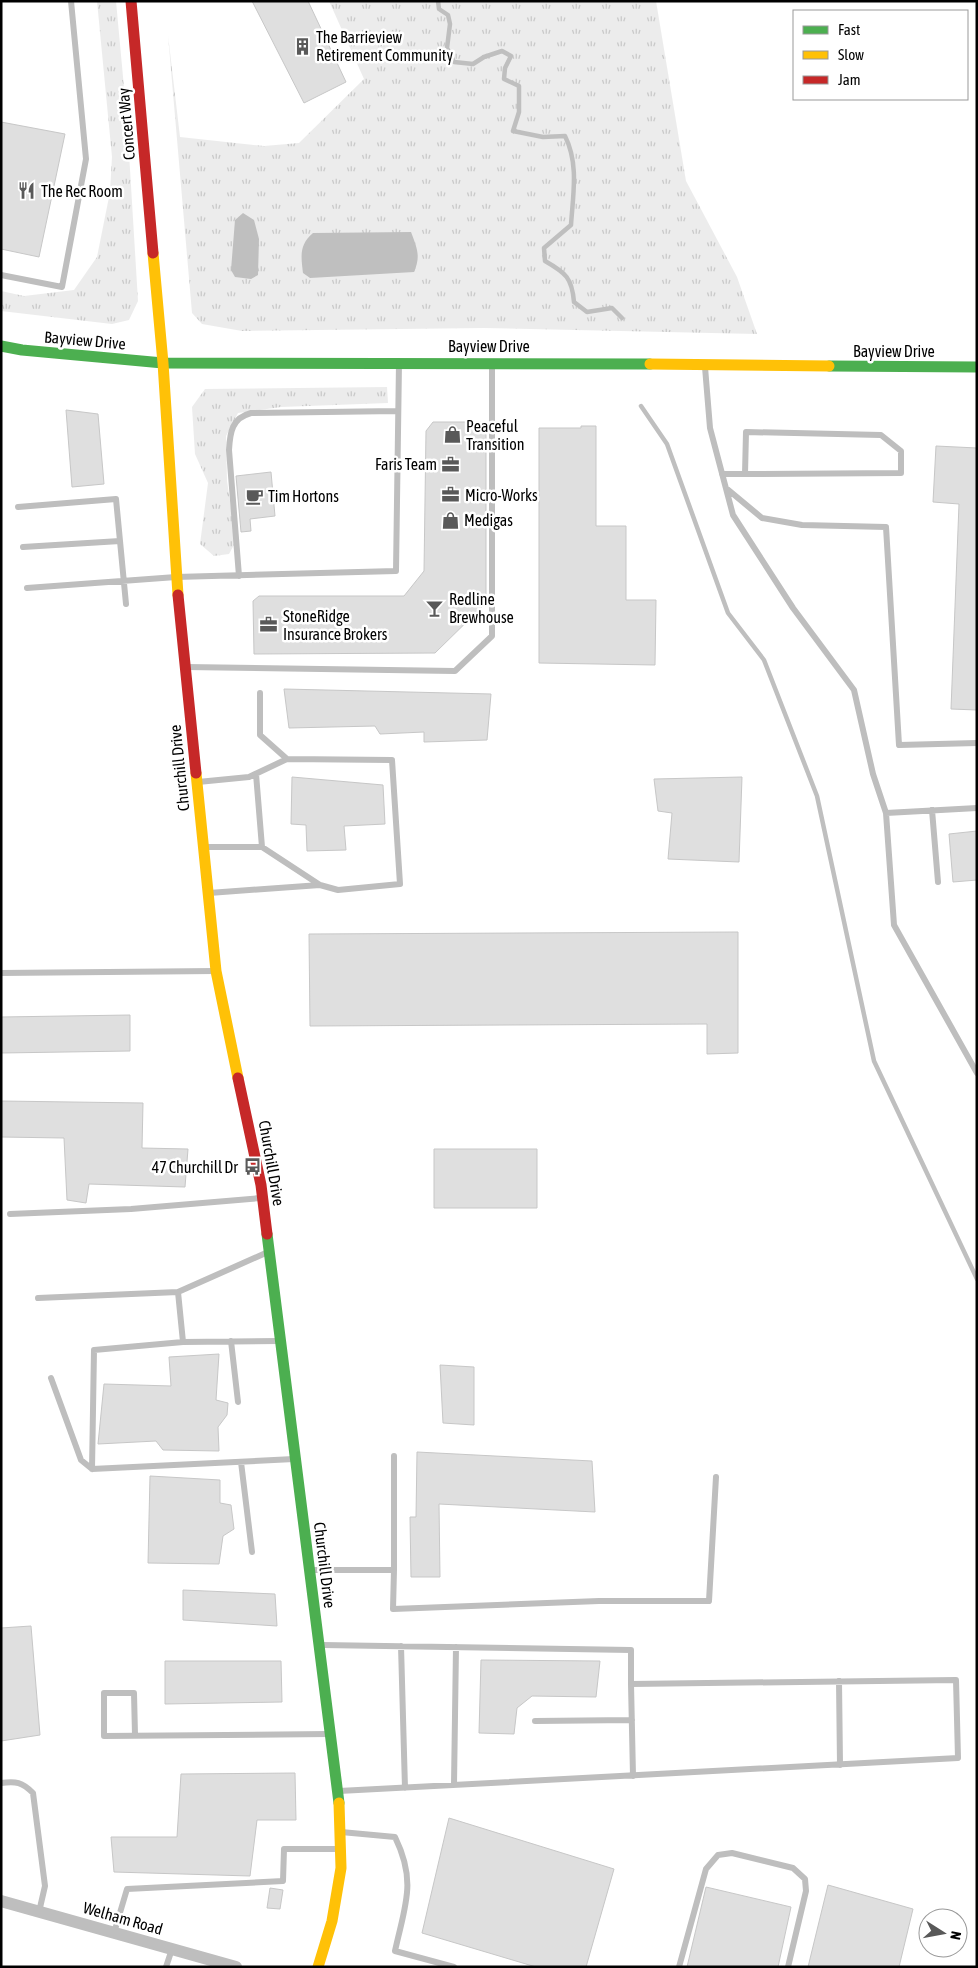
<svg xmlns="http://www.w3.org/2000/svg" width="978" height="1968" font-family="'Asap Condensed',sans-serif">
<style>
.grass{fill:url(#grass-tufts)}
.water{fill:#bfbfbf}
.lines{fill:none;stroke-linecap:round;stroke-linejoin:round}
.stream{stroke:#bfbfbf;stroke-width:4.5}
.building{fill:#dfdfdf;stroke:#c7c7c7}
.lane{stroke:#bebebe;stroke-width:6}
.street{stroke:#bebebe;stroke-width:12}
.fast{stroke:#4caf50;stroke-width:11}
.slow{stroke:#ffc107;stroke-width:11}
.jam{stroke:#c62828;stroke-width:11}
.labels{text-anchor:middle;stroke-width:5;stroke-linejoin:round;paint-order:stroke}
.poi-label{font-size:16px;fill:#000;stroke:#fff;text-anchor:start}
.street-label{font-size:16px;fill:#000;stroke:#fff}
</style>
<defs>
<pattern id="grass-tufts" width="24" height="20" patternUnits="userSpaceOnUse" patternTransform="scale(1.25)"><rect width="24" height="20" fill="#ececec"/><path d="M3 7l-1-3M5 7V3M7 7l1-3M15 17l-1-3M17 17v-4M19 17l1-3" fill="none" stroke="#c9c9c9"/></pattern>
</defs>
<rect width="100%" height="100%" fill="#fff"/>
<path class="grass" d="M97,1h19l11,119 11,181 -9,19 -17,4 -111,-13v-20l23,5 50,-6 23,-33 13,-65 2,-35z
M329,1h327l30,180 51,96 20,57 -273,-6 -242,3 -40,-7 -10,-11 -24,-278 12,102 84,9 35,-3 65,-64z
M387,387l1,16 -107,4 -43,6 -12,23 1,45 9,60 -7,13 -15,2 -14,-12 8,-61 -13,-29 -3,-47 13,-18z"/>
<path class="water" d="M243,213l11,7 5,19 -1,36 -7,4 -16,-2 -4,-7 4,-50z
M411,232c6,16 10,24 3,40l-104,6 -7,-5c-2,-17 -4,-28 10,-40z"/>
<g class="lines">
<path class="stream" d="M438,1l1,8 9,6 2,9 -3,24 7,14 19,2 11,-7 18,-6 9,5 -6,12 -1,11 15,7v26l-6,19 30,6 22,-1c14,28 8,58 6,89l-27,23 1,13c21,12 27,17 29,41l13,10 25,-4 10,10
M641,406l26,38 61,169 36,47 53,136 57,265 103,218"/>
</g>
<path class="building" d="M252,1h56l38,81 -42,21z
M1,122l64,12 -26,123 -38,-8z
M66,410l32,4 6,70 -32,3z
M433,422h53v181l-51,50 -181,1 -1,-53 6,-5h145l20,-25 2,-140z
M581,426h15v100h30v74h30l-1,65 -116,-2v-235h42z
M936,446l41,2v262l-26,-1 8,-205 -26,-2z
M271,472l4,44 -25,3 1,12 -10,1 -5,-56z
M284,689l207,5 -4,46 -63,2v-10l-44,2 -5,-8 -86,2z
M292,777l91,8 2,39 -41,2 2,24 -39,1 -1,-26 -15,-1z
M742,777l-3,85 -71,-3 4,-46 -14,-2 -4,-32z
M977,831v49l-24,2 -4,-48z
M738,932v121l-31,1v-30l-397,2 -1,-92z
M130,1015v36l-129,2v-36z
M1,1101l142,2 -1,45 46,1 -3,38 -96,-3 -3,19 -19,-3 -3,-62 -63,-1z
M434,1149h103v59h-103z
M219,1354l-3,46 12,3 -1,12 -9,12 1,24 -56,-1 -7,-9 -58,3 6,-60 67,2 -2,-29z
M440,1365l34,2v58l-31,-2z
M417,1452l175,9 3,51 -156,-8 1,73h-29l-1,-60h6z
M150,1476l70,4v23l11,2 3,24 -11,7 -4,28 -71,-1z
M183,1590l92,4 2,32 -94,-6z
M31,1626l9,109 -39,6v-113z
M481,1660l119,1 -4,36 -64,-1 -15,12 -3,26 -35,-1z
M165,1661h116l1,41 -117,2z
M295,1773l1,47h-39l-7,56 -136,-4 -3,-35h66l4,-63z
M449,1818l165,51 -28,98h-50l-114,-34z
M828,1885l85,24 -14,58h-91z
M706,1887l85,20 -13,60h-91z
M270,1888l13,2 -3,19 -13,-1z"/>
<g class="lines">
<path class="lane" d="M1,275l61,12 24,-128 -15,-158
M705,367l5,61 23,87 60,93 61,82 19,84 13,39 8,112 83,148
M722,474h23l156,-1v-22l-20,-16 -135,-3 -1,42
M726,488l36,30 40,7 84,2 13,218 78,-2
M18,507l98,-8 10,105
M23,547l97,-6
M239,576l-10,-126c1,-18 3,-32 22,-37l146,-2
M27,588l149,-11 220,-6 3,-208
M186,667l269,4 37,-35v-273
M260,693v42l27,24
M256,774l6,73
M198,782l51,-5 38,-18 105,1 8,124 -62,6 -18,-5 -58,-38h-58
M932,810l6,72
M886,813l91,-5
M209,893l111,-8
M1,973l214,-2
M10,1214l121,-5 130,-11
M38,1298l140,-6
M231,1341l7,61
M279,1341l-96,1 -89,8 -2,119 202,-10
M183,1342l-5,-50 90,-40
M51,1378l30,82 11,9
M241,1462l11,90
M311,1570h83v-114
M394,1570l-1,39 206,-8h110l7,-124
M322,1645l309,5v34l325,-4 2,78 -619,33
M401,1646l4,142
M839,1681l1,84
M631,1684l2,92
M535,1721l97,-1
M135,1735l-1,-42h-30v43l225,-2
M1,1783c15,-2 21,-1 32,10l12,93 -6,26
M454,1785l2,-138
M341,1832l54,5c22,45 10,68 0,114l59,16
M114,1933l13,-44 156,-8 1,-32h54
M166,1967l6,-18
M679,1967l27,-98 12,-14 14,-2 61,15 12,11 1,12 -18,76"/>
<path class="street" d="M1,1901l235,66"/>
<path class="fast" d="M1,346l21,4 141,13 487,1
M829,366l148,1
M267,1234l72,569"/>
<path class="slow" d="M153,253l10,110 15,232
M650,364l179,2
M196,773l20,198 22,107
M318,1967l14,-46 9,-53 -2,-65"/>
<path class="jam" d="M131,1l22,252
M178,595l18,178
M238,1078l23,107 6,49"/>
</g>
<defs>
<symbol id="building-bare" viewBox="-9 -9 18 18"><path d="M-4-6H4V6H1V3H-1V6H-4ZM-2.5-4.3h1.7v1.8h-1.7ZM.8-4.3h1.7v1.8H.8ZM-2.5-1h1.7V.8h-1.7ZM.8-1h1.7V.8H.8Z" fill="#595959" stroke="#fff" stroke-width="2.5" paint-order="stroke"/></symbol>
<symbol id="restaurant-bare" viewBox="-9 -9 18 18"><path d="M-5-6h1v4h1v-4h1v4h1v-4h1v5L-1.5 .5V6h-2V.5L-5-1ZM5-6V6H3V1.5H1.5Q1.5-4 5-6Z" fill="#595959" stroke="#fff" stroke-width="2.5" paint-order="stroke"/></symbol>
<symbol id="shop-bare" viewBox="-9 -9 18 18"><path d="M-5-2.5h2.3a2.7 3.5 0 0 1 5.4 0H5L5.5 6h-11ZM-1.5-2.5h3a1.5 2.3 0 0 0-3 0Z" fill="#595959" stroke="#fff" stroke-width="2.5" paint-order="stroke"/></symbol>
<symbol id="office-bare" viewBox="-9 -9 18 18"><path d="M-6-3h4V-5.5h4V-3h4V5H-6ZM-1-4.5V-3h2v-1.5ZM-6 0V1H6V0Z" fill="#595959" stroke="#fff" stroke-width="2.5" paint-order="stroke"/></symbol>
<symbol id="cafe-bare" viewBox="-9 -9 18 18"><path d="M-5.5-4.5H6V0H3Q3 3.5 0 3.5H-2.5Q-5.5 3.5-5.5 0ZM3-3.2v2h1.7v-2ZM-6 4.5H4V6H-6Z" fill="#595959" stroke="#fff" stroke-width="2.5" paint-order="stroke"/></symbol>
<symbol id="bar-bare" viewBox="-9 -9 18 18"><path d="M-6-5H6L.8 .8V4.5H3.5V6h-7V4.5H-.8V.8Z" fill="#595959" stroke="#fff" stroke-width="2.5" paint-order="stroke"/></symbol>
<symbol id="bus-bare" viewBox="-9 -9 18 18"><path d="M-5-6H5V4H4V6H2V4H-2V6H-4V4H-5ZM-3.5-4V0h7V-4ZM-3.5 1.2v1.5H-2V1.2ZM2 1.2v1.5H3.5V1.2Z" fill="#595959" stroke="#fff" stroke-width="2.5" paint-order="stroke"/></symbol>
</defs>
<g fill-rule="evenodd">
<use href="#building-bare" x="290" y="34" width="25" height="25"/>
<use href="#restaurant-bare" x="14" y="178" width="25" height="25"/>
<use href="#shop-bare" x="440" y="422" width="25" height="25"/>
<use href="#office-bare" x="438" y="452" width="25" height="25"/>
<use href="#office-bare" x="438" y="482" width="25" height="25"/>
<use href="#cafe-bare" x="242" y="484" width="25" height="25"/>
<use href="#shop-bare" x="438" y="508" width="25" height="25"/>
<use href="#bar-bare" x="422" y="596" width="25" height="25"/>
<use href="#office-bare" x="256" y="612" width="25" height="25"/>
<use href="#bus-bare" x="240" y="1154" width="25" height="25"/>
</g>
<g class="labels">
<g class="poi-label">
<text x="316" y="43">The Barrieview<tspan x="316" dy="18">Retirement Community</tspan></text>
<text x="41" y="197">The Rec Room</text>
<text x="466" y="432">Peaceful<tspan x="466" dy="18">Transition</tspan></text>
<text x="437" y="470" text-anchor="end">Faris Team</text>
<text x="465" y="501">Micro-Works</text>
<text x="268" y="502">Tim Hortons</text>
<text x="464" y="526">Medigas</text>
<text x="449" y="605">Redline<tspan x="449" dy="18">Brewhouse</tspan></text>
<text x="283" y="622">StoneRidge<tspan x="283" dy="18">Insurance Brokers</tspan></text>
<text x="238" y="1173" text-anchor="end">47 Churchill Dr</text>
</g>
<g class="street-label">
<text transform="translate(126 124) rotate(-95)" y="6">Concert Way</text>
<text transform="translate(85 340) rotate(5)" y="6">Bayview Drive</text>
<text x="489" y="352">Bayview Drive</text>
<text x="894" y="357">Bayview Drive</text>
<text transform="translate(179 768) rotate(-96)" y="6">Churchill Drive</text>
<text transform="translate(272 1163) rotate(80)" y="6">Churchill Drive</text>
<text transform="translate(325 1565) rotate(83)" y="6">Churchill Drive</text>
<text transform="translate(123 1918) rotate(16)" y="6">Welham Road</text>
</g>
</g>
<rect width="978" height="1968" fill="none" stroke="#000000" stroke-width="5"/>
<rect x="793" y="10" width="175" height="90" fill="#ffffff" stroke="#999999"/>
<rect x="803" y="26" width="25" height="8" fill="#4caf50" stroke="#999999"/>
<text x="838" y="35" font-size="15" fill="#000000">Fast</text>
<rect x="803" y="51" width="25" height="8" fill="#ffc107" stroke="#999999"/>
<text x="838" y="60" font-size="15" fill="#000000">Slow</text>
<rect x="803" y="76" width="25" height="8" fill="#c62828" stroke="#999999"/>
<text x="838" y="85" font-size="15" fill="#000000">Jam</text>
<g transform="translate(943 1933) rotate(101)"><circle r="24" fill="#ffffff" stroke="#999999"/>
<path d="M0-4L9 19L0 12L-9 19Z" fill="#595959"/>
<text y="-8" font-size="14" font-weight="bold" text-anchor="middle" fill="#000000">N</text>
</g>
</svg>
